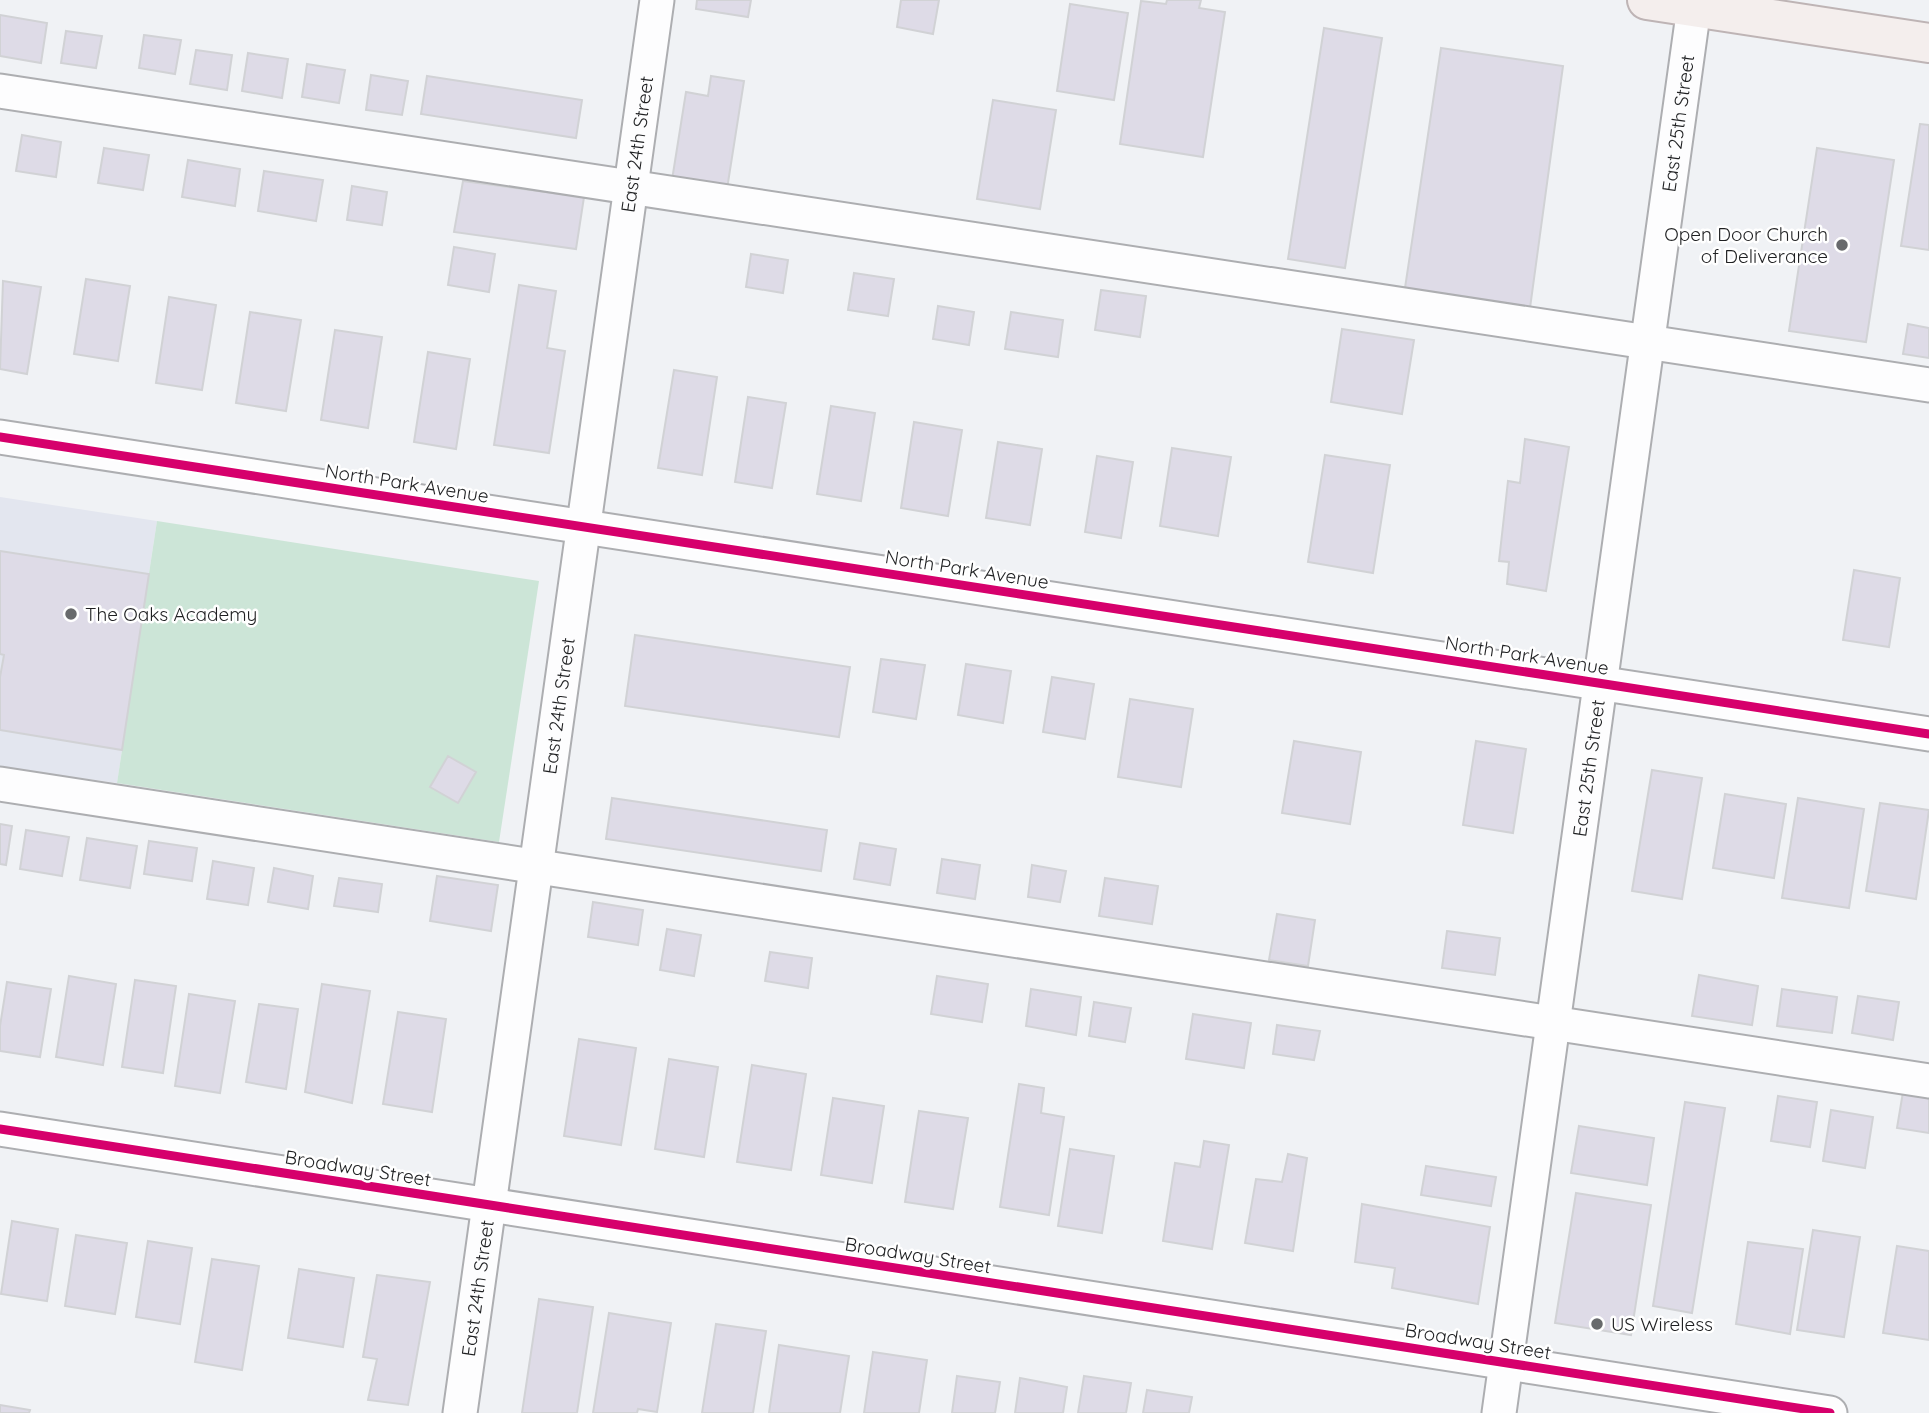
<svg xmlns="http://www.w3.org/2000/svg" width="1929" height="1413" font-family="Quicksand,sans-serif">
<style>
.built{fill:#e3e6ef}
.green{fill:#cce5d7}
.building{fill:#dedbe7;stroke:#d1d2d5;stroke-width:2}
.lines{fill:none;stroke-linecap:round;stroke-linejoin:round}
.minor-casing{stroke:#adaeb1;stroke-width:37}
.major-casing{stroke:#beb4b5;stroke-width:42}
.minor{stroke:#fdfdfe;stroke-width:33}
.major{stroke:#f4eeed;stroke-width:38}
.cycleway-casing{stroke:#fff;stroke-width:13}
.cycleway{stroke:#d6006c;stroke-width:9}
.poi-dot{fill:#686a6c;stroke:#fff;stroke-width:2.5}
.labels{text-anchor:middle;stroke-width:5;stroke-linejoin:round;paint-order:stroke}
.street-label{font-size:19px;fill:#1f2022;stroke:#fff}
.poi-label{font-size:19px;fill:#1f2022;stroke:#fff;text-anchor:start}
</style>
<rect width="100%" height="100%" fill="#f0f2f5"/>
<path class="built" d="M0,497l157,24 -40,262 -117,-16z"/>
<path class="green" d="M157,521l382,60 -40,261 -382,-59z"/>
<path class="building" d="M697,0h54l-3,17 -52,-8z
M901,0h38l-6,34 -36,-7z
M1167,0h34l-2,8 26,4 -22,145 -83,-13 21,-143 25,3z
M1070,4l58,9 -14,87 -57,-9z
M0,15l47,8 -6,40 -41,-7z
M1324,28l58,10 -37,230 -57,-9z
M66,31l36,5 -6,32 -35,-5z
M144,35l37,5 -6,34 -36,-6z
M1441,48l122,18 -33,242 -125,-20z
M196,50l36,5 -5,35 -37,-6z
M248,53l40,6 -6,39 -40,-7z
M307,64l38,6 -6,33 -37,-6z
M371,75l37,6 -6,34 -36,-5z
M427,76l155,24 -6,38 -155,-24z
M711,76l33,5 -17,108 -55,-9 14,-88 22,4z
M993,100l63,10 -16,99 -63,-10z
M1920,124l9,1v125l-28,-4z
M22,135l39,7 -5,35 -40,-6z
M104,148l45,7 -6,35 -45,-7z
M1817,148l77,12 -28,182 -77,-11z
M188,160l52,9 -5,37 -53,-9z
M264,171l59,9 -7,41 -58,-10z
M463,181l121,16 -8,52 -122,-17z
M352,186l35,6 -5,33 -35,-5z
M454,247l41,7 -6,38 -41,-7z
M751,254l37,6 -5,33 -37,-6z
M854,273l40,6 -6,37 -40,-6z
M86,279l44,7 -12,75 -44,-7z
M3,281l38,6 -14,87 -27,-5z
M519,285l37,6 -9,57 18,3 -16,102 -55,-8z
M1101,290l45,6 -6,41 -45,-7z
M169,297l47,8 -14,85 -46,-7z
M938,306l36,6 -5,33 -36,-6z
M250,312l51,8 -15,91 -50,-8z
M1011,312l52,8 -5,37 -53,-8z
M1908,324l21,4v30l-26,-4z
M1342,329l72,11 -12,74 -71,-12z
M335,330l47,7 -14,91 -47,-8z
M428,352l42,7 -14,90 -42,-7z
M674,370l43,7 -15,98 -44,-7z
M748,397l38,6 -14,85 -37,-6z
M831,406l44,7 -14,88 -44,-7z
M914,422l48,8 -14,86 -47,-8z
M1525,439l44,8 -23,144 -39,-7 2,-22 -10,-1 9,-80 12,2z
M998,442l44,7 -12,76 -44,-7z
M1172,448l59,9 -13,79 -58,-10z
M1325,455l65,10 -17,108 -65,-11z
M1097,456l36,6 -12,76 -36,-6z
M0,551l149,23 -27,176 -122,-20v-53l4,-22 -4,-1z
M1854,570l46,8 -11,69 -46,-7z
M635,635l215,32 -11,70 -214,-31z
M881,659l44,6 -9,54 -43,-7z
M966,664l45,7 -8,52 -45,-8z
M1052,677l42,7 -9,55 -42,-7z
M1130,699l63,10 -12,78 -63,-10z
M1294,741l67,11 -11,72 -68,-11z
M1476,741l50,8 -13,84 -50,-8z
M448,756l28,16 -18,31 -28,-16z
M1652,770l50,8 -20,121 -50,-8z
M1725,794l61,10 -12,74 -61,-10z
M612,798l215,32 -6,41 -215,-32z
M1798,798l66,11 -15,99 -67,-10z
M1880,803l49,7 -13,89 -50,-8z
M0,824l12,2 -6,39 -6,-1z
M26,830l43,7 -7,39 -42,-7z
M87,838l50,8 -7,42 -50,-8z
M149,841l48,7 -5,33 -48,-7z
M860,843l36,6 -6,36 -36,-6z
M942,859l38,6 -5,34 -38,-6z
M213,861l41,7 -6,37 -41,-6z
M1032,865l34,6 -6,31 -32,-5z
M274,868l39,8 -5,33 -40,-7z
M437,876l61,9 -7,46 -61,-10z
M339,878l43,6 -4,28 -44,-6z
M1105,878l53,8 -6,38 -53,-8z
M593,902l50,8 -5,35 -50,-8z
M1277,914l38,6 -7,46 -39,-6z
M667,929l34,6 -7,41 -34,-6z
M1447,931l53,7 -5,37 -53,-7z
M770,952l42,6 -4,30 -43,-7z
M1699,975l59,11 -6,39 -60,-9z
M69,976l47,8 -13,81 -47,-8z
M937,976l51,8 -6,38 -51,-8z
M135,980l41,6 -13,87 -41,-6z
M7,982l44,7 -11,68 -40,-6v-25z
M322,984l48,7 -18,112 -47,-11z
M1031,989l50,8 -5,38 -50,-9z
M1782,989l55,8 -5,36 -55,-7z
M189,994l46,7 -15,92 -45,-7z
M1858,996l41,6 -6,38 -41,-7z
M1094,1002l37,6 -6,34 -36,-6z
M259,1004l39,5 -12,80 -40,-7z
M398,1012l48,7 -14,93 -49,-8z
M1193,1014l58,9 -7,45 -58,-9z
M1277,1025l43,6 -6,29 -41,-6z
M579,1039l57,9 -15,97 -57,-9z
M669,1059l49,8 -14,90 -49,-8z
M752,1065l54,9 -15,96 -54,-8z
M1019,1084l25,4 -3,25 23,4 -15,98 -49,-8z
M1903,1092l26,5v36l-32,-5z
M1778,1096l39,6 -7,45 -39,-6z
M833,1098l51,8 -12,77 -51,-8z
M1685,1102l40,6 -33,205 -39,-7z
M1831,1110l42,7 -8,51 -42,-7z
M919,1111l49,7 -15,91 -48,-7z
M1579,1126l75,12 -7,47 -76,-12z
M1204,1141l25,4 -17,104 -49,-8 12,-78 25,4z
M1070,1149l44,7 -12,77 -44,-7z
M1288,1154l19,4 -14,93 -48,-8 11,-64 26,3z
M1426,1166l70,11 -5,29 -70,-11z
M1576,1193l75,12 -20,130 -76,-12z
M1362,1204l128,23 -12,77 -86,-16 3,-20 -40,-6z
M12,1221l46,8 -11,72 -46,-7z
M1813,1230l47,7 -16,100 -47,-7z
M76,1235l51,8 -12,71 -50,-8z
M148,1241l44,7 -12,76 -44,-7z
M1748,1242l55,7 -13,85 -54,-10z
M1897,1246l32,5v89l-46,-7z
M212,1259l47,7 -17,104 -47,-8z
M299,1269l55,9 -11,69 -55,-9z
M377,1275l53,7 -22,123 -40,-5 9,-41 -14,-2z
M539,1299l54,8 -16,106h-55z
M609,1313l62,10 -14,89 -19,-3 -1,4h-44z
M716,1324l50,7 -13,82h-51z
M779,1345l70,11 -9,57h-71z
M873,1352l54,8 -8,53h-55z
M957,1376l43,6 -5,31h-43z
M1084,1376l47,7 -5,30h-48z
M1020,1378l47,9 -4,26h-48z
M1147,1390l45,7 -3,16h-46z
M0,1405l30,5 -1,3h-29z"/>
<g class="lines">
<defs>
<g id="minor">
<path d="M0,91l1929,294"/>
<path d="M0,437l1929,297"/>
<path d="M0,784l1929,297"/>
<path d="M0,1129l1830,284"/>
<path id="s1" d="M460,1413l197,-1413"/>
<path id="s2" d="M1499,1413l196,-1413"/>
</g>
<path id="major" d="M1647,0l282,43"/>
</defs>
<use href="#minor" class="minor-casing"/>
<use href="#major" class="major-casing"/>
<use href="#minor" class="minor"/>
<use href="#major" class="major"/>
<defs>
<path id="cycleway" d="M0,437l1929,297
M0,1129l1830,284"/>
</defs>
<use href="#cycleway" class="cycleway-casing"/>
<use href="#cycleway" class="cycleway"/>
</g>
<g class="poi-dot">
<circle cx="1842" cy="245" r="7"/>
<circle cx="71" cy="614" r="7"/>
<circle cx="1597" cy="1324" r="7"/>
</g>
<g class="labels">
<g class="street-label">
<text dy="7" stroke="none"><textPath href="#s2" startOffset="1302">East 25th Street</textPath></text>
<text dy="7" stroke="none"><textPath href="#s1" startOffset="1281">East 24th Street</textPath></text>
<text transform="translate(407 483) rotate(9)" y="7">North Park Avenue</text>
<text transform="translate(967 569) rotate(9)" y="7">North Park Avenue</text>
<text transform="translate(1527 655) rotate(9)" y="7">North Park Avenue</text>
<text dy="7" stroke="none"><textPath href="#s1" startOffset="714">East 24th Street</textPath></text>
<text dy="7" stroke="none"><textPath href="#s2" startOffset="651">East 25th Street</textPath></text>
<text transform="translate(358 1168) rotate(9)" y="7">Broadway Street</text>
<text transform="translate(918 1255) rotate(9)" y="7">Broadway Street</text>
<text dy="7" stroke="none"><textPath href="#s1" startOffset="126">East 24th Street</textPath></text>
<text transform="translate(1478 1341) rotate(9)" y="7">Broadway Street</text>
</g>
<g class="poi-label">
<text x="1828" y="241" text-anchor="end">Open Door Church<tspan x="1828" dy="22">of Deliverance</tspan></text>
<text x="85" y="621">The Oaks Academy</text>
<text x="1611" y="1331">US Wireless</text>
</g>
</g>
</svg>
